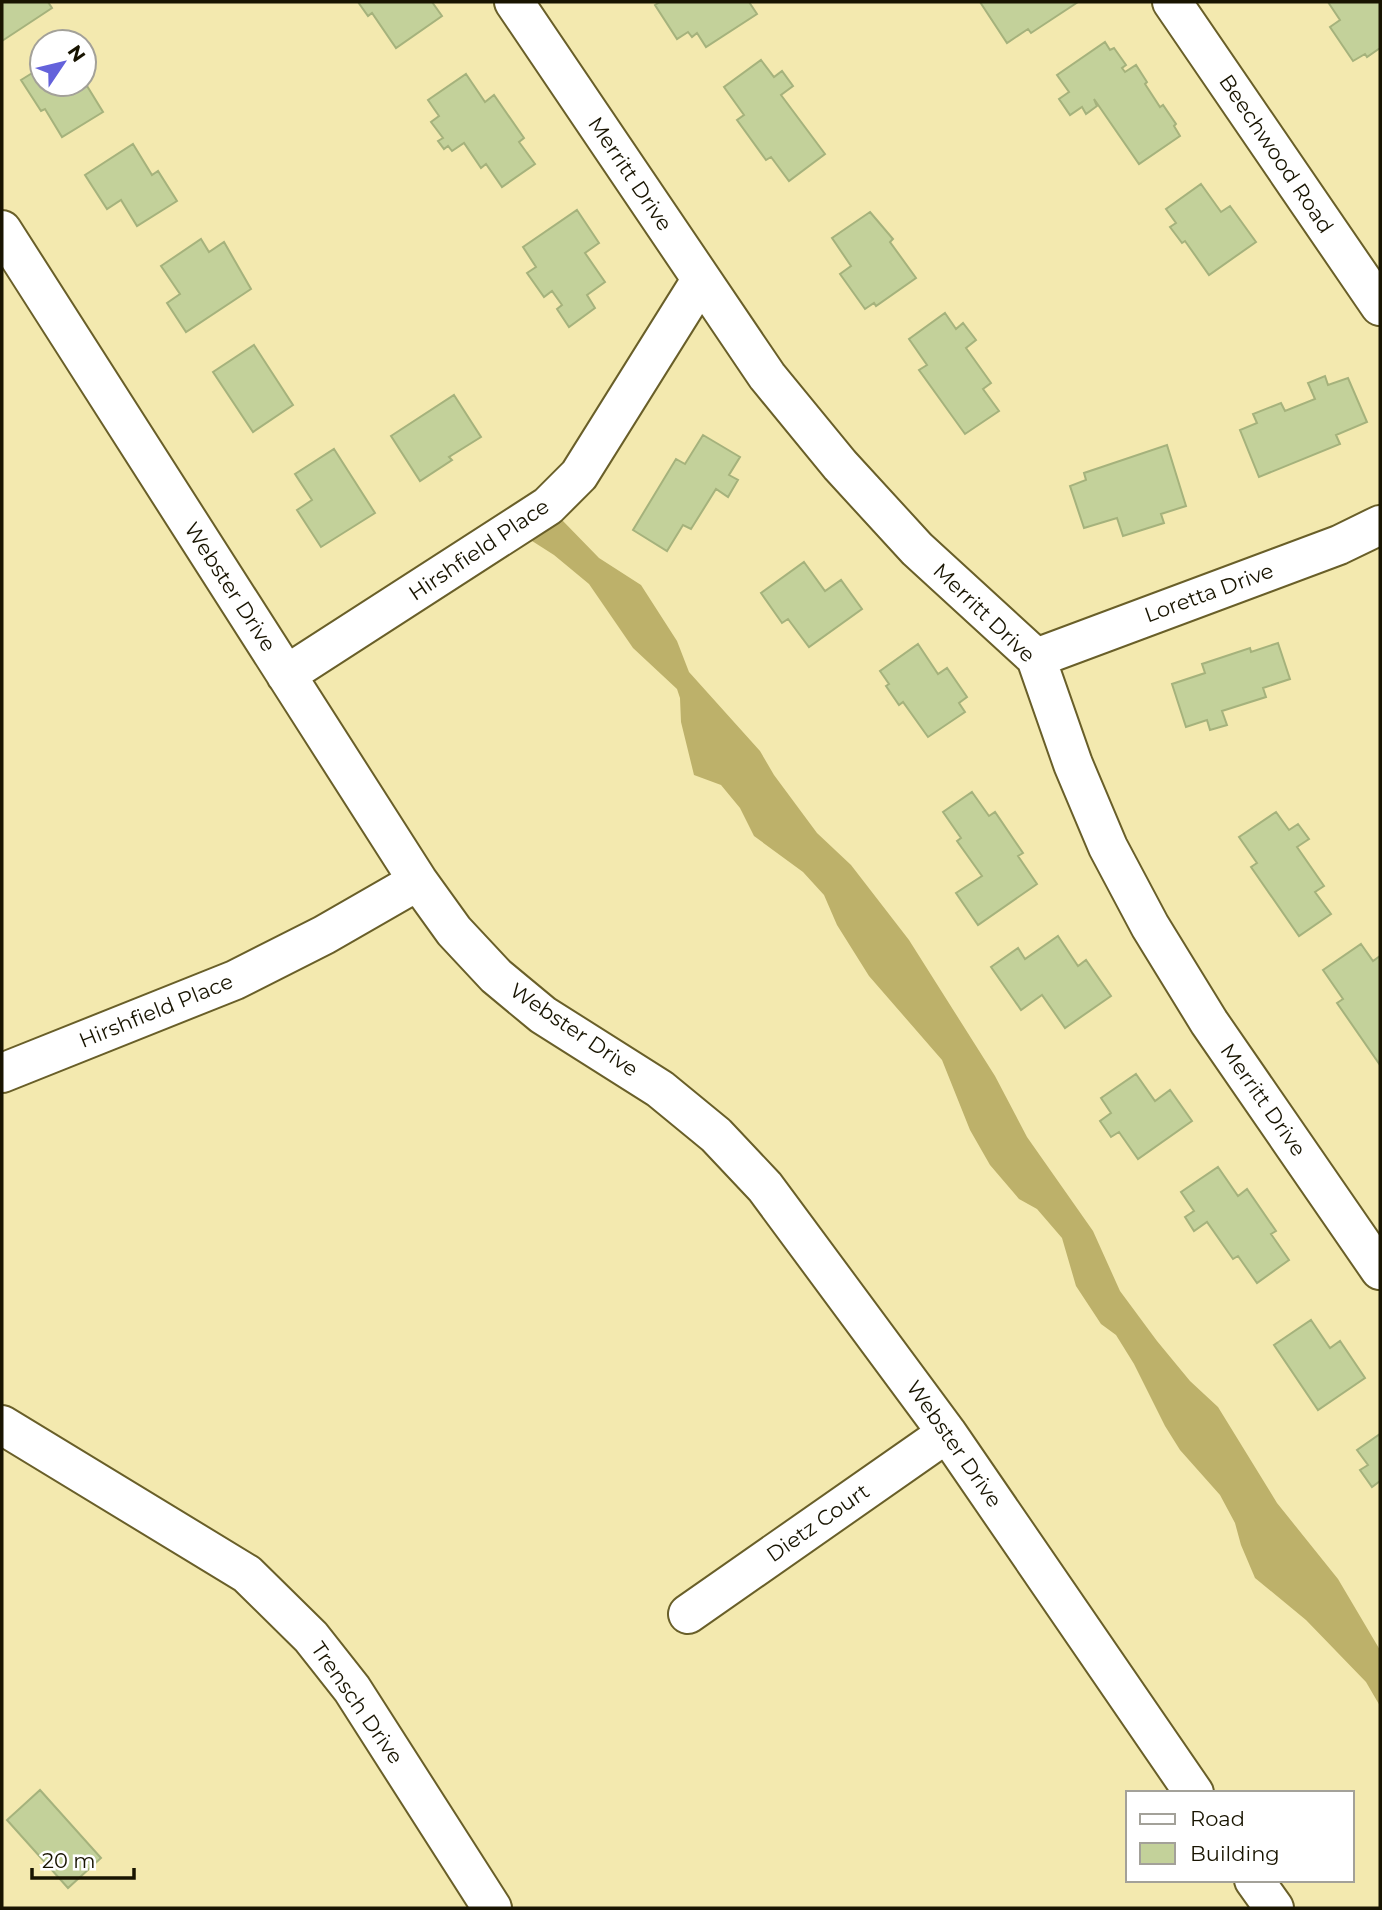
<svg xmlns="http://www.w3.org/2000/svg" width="1382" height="1910" font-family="Montserrat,sans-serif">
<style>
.forest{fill:#bdb16a}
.building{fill:#c3d19a;stroke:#a5b27c;stroke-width:2}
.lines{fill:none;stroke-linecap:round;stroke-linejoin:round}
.minor-casing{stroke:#695f29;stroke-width:42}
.minor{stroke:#fff;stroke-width:38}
.labels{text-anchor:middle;stroke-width:5;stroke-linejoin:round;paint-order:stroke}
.street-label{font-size:21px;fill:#181401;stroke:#fff}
</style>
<rect width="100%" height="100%" fill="#f3e9af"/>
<path class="forest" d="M560,494l2,26 37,38 42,27 36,56 12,31 71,79 14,24 43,58 34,32 58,75 86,136 32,61 66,94 27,60 37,50 33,40 28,26 59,96 61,76 42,71v56l-14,-24 -60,-62 -51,-42 -14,-33 -6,-22 -15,-28 -40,-45 -15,-24 -31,-62 -18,-29 -15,-11 -25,-38 -14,-48 -25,-29 -18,-10 -29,-34 -20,-35 -28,-70 -73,-84 -32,-51 -13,-30 -21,-23 -49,-36 -14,-28 -19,-23 -27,-10 -13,-53 -1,-24 -3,-9 -44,-41 -44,-64 -35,-29 -36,-23z"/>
<path class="building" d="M2,2h46l4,6 -50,33z
M358,2h74l10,14 -46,32 -24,-35 -4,3z
M660,2h89l8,12 -51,33 -9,-14 -5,4 -4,-5 -11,7 -22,-34z
M980,2h98l-47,31 -3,-4 -21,14z
M1328,2h52v46l-13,9 -2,-3 -12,7 -23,-34 10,-7z
M1105,42l5,8 4,-2 12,17 -4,3 3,4 11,-7 11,17 -2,2 15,23 3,-2 13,19 -2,2 6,10 -41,28 -45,-65 3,7 -11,8 -4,-7 -12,8 -11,-16 10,-7 -12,-17z
M761,60l13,17 8,-6 11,15 -12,9 44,59 -36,27 -18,-24 -5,3 -29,-40 7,-5 -20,-28z
M42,67v17h42v-3l19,31 -41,25 -17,-28 -4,2 -20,-31z
M466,74l19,28 9,-7 30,43 -5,4 16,22 -33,23 -16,-23 -5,4 -17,-25 -12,8 -4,-5 -4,3 -6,-8 5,-3 -12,-16 8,-6 -11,-16z
M133,144l19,31 6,-4 19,30 -40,25 -16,-26 -14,9 -22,-34z
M1201,184l20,28 9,-6 26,36 -47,33 -24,-34 -3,2 -12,-16 6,-4 -10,-14z
M577,210l22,33 -14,10 20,29 -18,13 8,13 -26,19 -12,-18 5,-4 -10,-14 -8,6 -17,-24 9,-6 -13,-20z
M870,212l23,27 -3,3 26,36 -40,28 -2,-3 -9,6 -25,-35 11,-8 -19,-28z
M201,239l8,13 15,-10 27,47 -65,43 -19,-29 13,-9 -19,-28z
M945,313l11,16 7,-6 13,17 -10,8 25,35 -8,6 16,22 -34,23 -46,-64 8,-5 -18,-26z
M254,345l39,60 -40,27 -40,-60z
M1325,376l3,9 20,-7 19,44 -31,13 4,9 -81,33 -19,-47 17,-7 -4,-9 28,-11 4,8 30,-12 -7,-16z
M454,395l27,42 -32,20 3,3 -32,21 -29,-45z
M703,435l37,22 -11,18 9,5 -10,17 -12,-8 -25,40 -8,-4 -16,26 -34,-21 43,-71 9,5z
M1167,445l19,61 -25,8 3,9 -41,13 -6,-18 -33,10 -14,-42 16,-6 -2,-7z
M334,449l41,64 -54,34 -24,-37 15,-10 -17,-26z
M804,562l21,29 16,-11 21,29 -53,38 -21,-28 -6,4 -21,-30z
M1278,643l12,36 -27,9 3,9 -44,14 5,14 -17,5 -3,-10 -21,7 -14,-43 33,-11 -3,-9 48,-16 1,4z
M918,644l20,30 9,-6 20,29 -8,6 6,9 -37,25 -25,-35 -4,3 -13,-19 3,-2 -9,-13z
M972,792l17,24 6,-4 28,41 -5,3 19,28 -59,41 -22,-32 26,-17 -25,-35 4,-3 -18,-26z
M1276,812l13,18 9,-6 11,15 -12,8 27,39 -9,6 16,22 -32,22 -48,-69 6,-4 -18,-26z
M1058,936l20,30 8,-6 25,36 -46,32 -23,-33 -21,15 -30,-43 27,-19 7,11z
M1361,944l12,17 7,-5v109l-43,-62 6,-4 -20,-29z
M1136,1074l19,27 15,-11 22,31 -54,38 -19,-27 -8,5 -11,-16 11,-8 -10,-15z
M1218,1167l20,29 9,-7 29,42 -5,3 18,26 -32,23 -19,-27 -5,3 -26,-37 -13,9 -9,-14 9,-6 -13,-19z
M1311,1320l19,28 10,-7 25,37 -47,32 -44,-65z
M1380,1434v47l-8,6 -12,-17 8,-5 -11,-15z
M40,1790l61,68 -33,30 -61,-68z"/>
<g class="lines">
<defs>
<path id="minor" d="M514,2l253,374 73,89 77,84 119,109 37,106 35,83 42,79 59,96 171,248
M1172,2l208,304
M2,230l416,651 36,50 42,45 47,39 117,74 56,46 49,52 182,246 247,360
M1036,658l303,-113 41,-20
M286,675l262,-169 31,-31 122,-195
M2,1073l233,-93 89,-45 94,-54
M2,1425l245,149 64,63 41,52 140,219
M688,1614l259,-181
M1254,1880l20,28"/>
</defs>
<use href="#minor" class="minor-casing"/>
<use href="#minor" class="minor"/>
</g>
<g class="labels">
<g class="street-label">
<text transform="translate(1276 154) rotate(56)" y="7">Beechwood Road</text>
<text transform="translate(630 174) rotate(56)" y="7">Merritt Drive</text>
<text transform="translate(479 550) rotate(-34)" y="7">Hirshfield Place</text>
<text transform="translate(230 587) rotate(57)" y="7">Webster Drive</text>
<text transform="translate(1209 593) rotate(-20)" y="7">Loretta Drive</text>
<text transform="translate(984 613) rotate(44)" y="7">Merritt Drive</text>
<text transform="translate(156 1011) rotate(-22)" y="7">Hirshfield Place</text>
<text transform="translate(574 1030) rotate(34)" y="7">Webster Drive</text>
<text transform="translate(1263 1100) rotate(55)" y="7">Merritt Drive</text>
<text transform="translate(954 1444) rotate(55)" y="7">Webster Drive</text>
<text transform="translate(818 1523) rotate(-35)" y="7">Dietz Court</text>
<text transform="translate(357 1703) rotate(55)" y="7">Trensch Drive</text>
</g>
</g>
<rect width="1382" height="1910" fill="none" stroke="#181401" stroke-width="7"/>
<rect x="1126" y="1791" width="228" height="91" fill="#ffffff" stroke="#a3a199" stroke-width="2"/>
<rect x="1140" y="1814" width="35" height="10" fill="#ffffff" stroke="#a3a199" stroke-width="2"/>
<text x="1190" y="1826" font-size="21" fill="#181401">Road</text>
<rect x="1140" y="1843" width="35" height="21" fill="#c3d19a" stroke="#a3a199" stroke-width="2"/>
<text x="1190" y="1861" font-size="21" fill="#181401">Building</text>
<g transform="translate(63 63) rotate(55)"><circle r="33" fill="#ffffff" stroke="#a3a199" stroke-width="2"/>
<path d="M0-5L12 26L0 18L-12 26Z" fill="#6462db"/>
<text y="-10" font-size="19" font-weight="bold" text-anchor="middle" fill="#181401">N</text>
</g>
<path d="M32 1868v10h102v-10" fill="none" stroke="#181401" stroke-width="3.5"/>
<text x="42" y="1868" font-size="21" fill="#181401" stroke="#ffffff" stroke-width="5" paint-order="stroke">20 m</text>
</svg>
